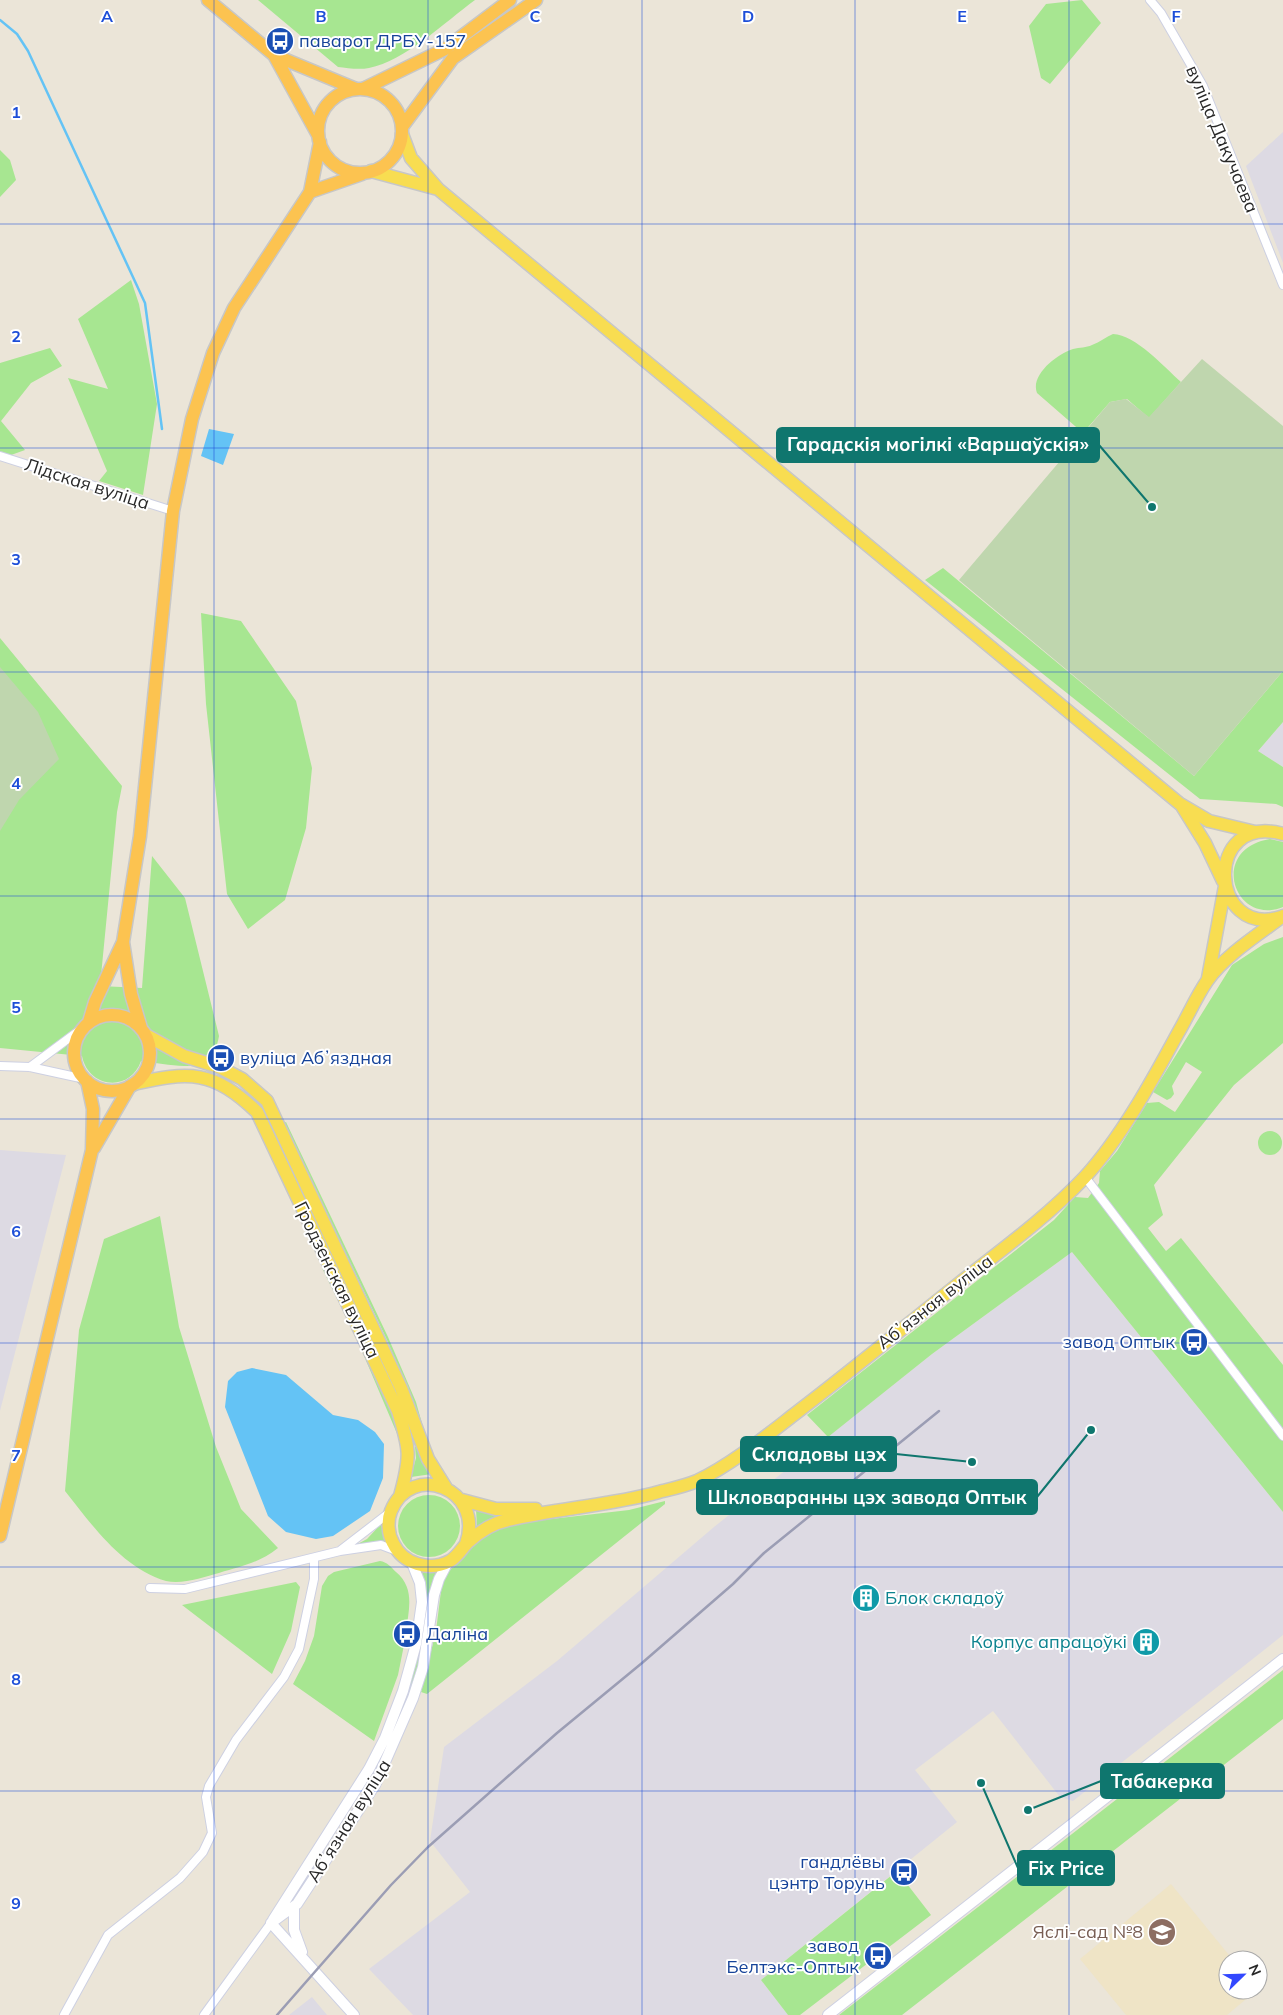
<svg xmlns="http://www.w3.org/2000/svg" width="1283" height="2015" font-family="Mulish,sans-serif">
<style>
.industrial{fill:#dddae3}
.education{fill:#efe4c6}
.green{fill:#a7e691}
.cemetery{fill:#bfd6ae}
.water{fill:#64c3f5}
.lines{fill:none;stroke-linecap:round;stroke-linejoin:round}
.stream{stroke:#64c3f5;stroke-width:2.5}
.minor-casing{stroke:#cdd0e2;stroke-width:10}
.tertiary-casing{stroke:#cdd0e2;stroke-width:12}
.primary-casing{stroke:#c7c7c7;stroke-width:15}
.trunk-casing{stroke:#c7c7c7;stroke-width:15}
.minor{stroke:#fff;stroke-width:8}
.tertiary{stroke:#fff;stroke-width:10}
.primary{stroke:#f8dd51;stroke-width:12}
.trunk{stroke:#fcc350;stroke-width:12}
.rail{stroke:#9b9db4;stroke-width:2.5}
.grid{fill:none;stroke:#1d4ed8;stroke-width:1;stroke-opacity:0.55}
.labels{text-anchor:middle;stroke-width:4;stroke-linejoin:round;paint-order:stroke}
.transit-label{font-size:18px;fill:#164399;stroke:#fff;text-anchor:start}
.street-label{font-size:18px;fill:#282828;stroke:#fff}
.culture-label{font-size:18px;fill:#0d838f;stroke:#fff;text-anchor:start}
.education-label{font-size:18px;fill:#785e54;stroke:#fff;text-anchor:end}
.grid-label{font-size:16px;text-anchor:middle;font-weight:bold;fill:#1d4ed8;stroke:#fff;stroke-width:4;stroke-linejoin:round;paint-order:stroke}
.leader{fill:none;stroke:#0f766e;stroke-width:2}
.callout-dot{fill:#0f766e;stroke:#fff;stroke-width:2}
.callout{fill:#0f766e;stroke:#0f766e;stroke-width:2}
.callout-label{font-size:19px;text-anchor:middle;font-weight:bold;fill:#fff}
</style>
<rect width="100%" height="100%" fill="#ebe5d8"/>
<path class="industrial" d="M1283,132v131l-37,-97z
M1283,722v45l-25,-16z
M0,1150l66,5 -66,256z
M1072,1252l211,260v123l-210,166 -13,-4 -67,-86 -78,59 42,52 -196,158 27,35h-375l-44,-46 101,-77 -40,-51 14,-94 113,-86 157,-134 218,-173z
M312,1997l15,18h-38z"/>
<path class="education" d="M1171,1884l62,76h-5v30h29l-30,25h-101l-46,-56z"/>
<path class="green" d="M258,0h217c-30,22 -70,61 -106,68 -10,2 -22,0 -31,-1z
M1082,0l19,23 -51,61 -9,-6 -12,-52 17,-22z
M0,150l10,10 6,20 -16,17z
M131,280l8,24 18,100 -14,91 -44,-14 8,-10 -39,-93 40,11 -30,-70z
M1113,334c23,1 51,33 68,48l-32,36 -22,-19 -17,3 -27,31 -46,-40c-7,-18 20,-39 36,-44 7,-2 13,-1 19,-4 8,-3 14,-8 21,-11z
M50,348l12,18 -31,17 -30,38 24,29 -25,9v-96z
M943,568l251,208 89,-105v51l-25,29 25,16v40l-7,-3 -76,-5 -275,-219z
M201,613l40,8 55,80 16,67 -6,60 -21,72 -37,29 -21,-35 -21,-190z
M0,638l122,148 -5,26 -17,174 42,2 10,-132 33,42 34,138c-7,43 -46,28 -78,25 -11,32 -53,27 -59,-5l-82,-8z
M1270,839l13,3v65c-49,20 -75,-58 -13,-68z
M1283,937v106l-49,42 -80,100 9,30 -15,13 18,23 15,-13 102,127v147l-211,-260 -140,102 -104,83 -21,-22 247,-195 21,-23 13,1 11,-15 1,-12 17,-20 30,-48 12,-1 16,10 27,-40 -16,-10 -14,24 2,8 -3,4 -4,2 -14,-8 79,-127 32,-21z
M286,1122l102,215 28,65 10,36h-1l-10,-31 -28,-67 -103,-217z
M1258 1143a12 12 0 1 1 24 0a12 12 0 1 1-24 0Z
M160,1216l19,111 37,120 25,62 37,39c-19,15 -36,18 -59,25 -15,4 -37,12 -53,8 -44,-13 -74,-56 -101,-90l14,-161 25,-91z
M322,1268l4,2 65,136 10,37 -45,-106z
M417,1446l15,28 -21,3 5,-19 -1,-11z
M398 1526a31 31 0 1 1 62 0a31 31 0 1 1-62 0Z
M665,1501v3l-238,190 -6,-2 15,-61 6,-48 5,-10 41,-42 29,-8 112,-13z
M476,1509l36,5 -35,13z
M381,1524l4,17 -14,1 -19,5 15,-8z
M380,1561c7,1 11,6 16,11 19,16 13,37 10,59h-3l-1,8 3,1 -7,35 -24,66 -81,-57 12,-23 9,-25 8,-50 6,-10 6,-4z
M420,1569h19l-11,28 -10,70 -11,30c-2,-8 7,-23 9,-33 8,-28 17,-68 4,-95z
M296,1582l4,5 -9,44 -19,43 -90,-69z
M1283,1670v49l-381,296h-63z
M897,1871l34,44 -131,100h-12l-27,-35z"/>
<path class="cemetery" d="M1202,359l81,67v245l-89,105 -235,-196 151,-178 16,-3 23,18z
M0,667l38,45 21,47 -40,41 -19,31z"/>
<path class="water" d="M209,429l25,5 -11,31 -22,-9z
M252,1368l34,7 47,40 25,5 17,12 9,12 -1,34 -13,33 -37,25 -17,3 -30,-7 -18,-16 -43,-109 3,-26 9,-9z"/>
<g class="lines">
<path class="stream" d="M0,20l17,14 11,17 117,252 17,126"/>
<defs>
<path id="minor" d="M1150,0l11,13 42,73 80,199
M0,456l173,55
M0,1066l30,1 55,12
M30,1067l54,-40
M1085,1177l198,259
M341,1550l48,-37
M150,1588l35,1 155,-38 41,-6 16,6
M64,2015l44,-80 72,-57 23,-26 9,-19 -6,-36 3,-11 27,-46 48,-63 15,-28 15,-70v-21
M204,2015l67,-92"/>
<path id="tertiary" d="M294,1907v23l8,22
M273,1920l96,-151 16,-31 18,-47 13,-47 6,-42 -2,-19 -8,-20
M271,1923l26,-19 78,-119 38,-87 10,-31 11,-72 5,-16 9,-17
M271,1923l83,92
M828,2015l455,-356"/>
<path id="primary" d="M402,134l9,24 27,31 742,615 29,17 46,11
M371,171l67,18
M1182,806l23,37 18,38
M1281,917c-72,22 -78,-105 2,-83
M1208,978l17,-92
M146,1035l38,21 35,11 23,12 25,22 134,287 27,71 18,29
M133,1084c57,-13 80,-14 124,28l141,299c12,39 13,45 2,85
M462,1500l34,9h40
M466,1544c19,-56 -55,-83 -75,-33 -4,10 -3,23 2,32 10,21 36,29 57,18 8,-5 12,-13 18,-19 12,-11 25,-19 40,-22 50,-12 101,-14 151,-28 12,-3 26,-6 38,-11 35,-17 68,-44 99,-68 54,-41 107,-85 161,-128 43,-34 89,-67 127,-107 37,-40 68,-97 94,-145 10,-17 18,-36 29,-52 17,-25 52,-47 76,-65"/>
<path id="trunk" d="M208,0l66,55 82,34
M274,55l44,80
M363,89l82,-40 65,-49
M318 131a42 42 0 1 1 84 0a42 42 0 1 1-84 0Z
M402,127l51,-69 83,-58
M310,192l52,-18
M123,942l8,52 10,34
M74 1053a38 38 0 1 1 76 0a38 38 0 1 1-76 0Z
M89,1022l6,-20 28,-60 17,-106 33,-325 19,-92 21,-66 21,-45 76,-116 10,-50
M94,1148l36,-62
M0,1536l92,-386 1,-41 -6,-28"/>
</defs>
<use href="#minor" class="minor-casing"/>
<use href="#tertiary" class="tertiary-casing"/>
<use href="#primary" class="primary-casing"/>
<use href="#trunk" class="trunk-casing"/>
<use href="#minor" class="minor"/>
<use href="#tertiary" class="tertiary"/>
<use href="#primary" class="primary"/>
<use href="#trunk" class="trunk"/>
<path class="rail" d="M277,2015l114,-130 37,-38 129,-114 85,-70 91,-79 31,-31 175,-142"/>
</g>
<path class="grid" d="M214,0v2015M428,0v2015M642,0v2015M855,0v2015M1069,0v2015M0,224h1283M0,448h1283M0,672h1283M0,896h1283M0,1119h1283M0,1343h1283M0,1567h1283M0,1791h1283"/>
<defs>
<symbol id="bus-disc" viewBox="-11 -11 22 22"><circle r="9.5" fill="#1a4fb4" stroke="#fff"/><path d="M-5-6H5V4H4V6H2V4H-2V6H-4V4H-5ZM-3.5-4V0h7V-4ZM-3.5 1.2v1.5H-2V1.2ZM2 1.2v1.5H3.5V1.2Z" fill="#fff"/></symbol>
<symbol id="building-disc" viewBox="-11 -11 22 22"><circle r="9.5" fill="#0f9aa8" stroke="#fff"/><path d="M-4-6H4V6H1V3H-1V6H-4ZM-2.5-4.3h1.7v1.8h-1.7ZM.8-4.3h1.7v1.8H.8ZM-2.5-1h1.7V.8h-1.7ZM.8-1h1.7V.8H.8Z" fill="#fff"/></symbol>
<symbol id="school-disc" viewBox="-11 -11 22 22"><circle r="9.5" fill="#8d6e63" stroke="#fff"/><path d="M0-5L7-2L0 1L-7-2ZM-4 1L0 2.5L4 1V4Q0 6-4 4Z" fill="#fff"/></symbol>
</defs>
<g fill-rule="evenodd">
<use href="#bus-disc" x="264" y="25" width="32" height="32"/>
<use href="#bus-disc" x="205" y="1042" width="32" height="32"/>
<use href="#bus-disc" x="1178" y="1326" width="32" height="32"/>
<use href="#building-disc" x="850" y="1582" width="32" height="32"/>
<use href="#bus-disc" x="391" y="1618" width="32" height="32"/>
<use href="#building-disc" x="1130" y="1626" width="32" height="32"/>
<use href="#bus-disc" x="888" y="1856" width="32" height="32"/>
<use href="#school-disc" x="1146" y="1916" width="32" height="32"/>
<use href="#bus-disc" x="862" y="1940" width="32" height="32"/>
</g>
<g class="labels">
<g class="transit-label">
<text x="299" y="47">паварот ДРБУ-157</text>
<text x="240" y="1064">вуліца Абʼяздная</text>
<text x="1175" y="1348" text-anchor="end">завод Оптык</text>
<text x="426" y="1640">Даліна</text>
<text x="885" y="1868" text-anchor="end">гандлёвы<tspan x="885" dy="21">цэнтр Торунь</tspan></text>
<text x="859" y="1952" text-anchor="end">завод<tspan x="859" dy="21">Белтэкс-Оптык</tspan></text>
</g>
<g class="street-label">
<text transform="translate(1222 139) rotate(67)" y="6">вуліца Дакучаева</text>
<text transform="translate(87 484) rotate(18)" y="6">Лідская вуліца</text>
<text transform="translate(337 1280) rotate(64)" y="6">Гродзенская вуліца</text>
<text transform="translate(935 1302) rotate(-38)" y="6">Абʼязная вуліца</text>
<text transform="translate(349 1821) rotate(-58)" y="6">Абʼязная вуліца</text>
</g>
<g class="culture-label">
<text x="885" y="1604">Блок складоў</text>
<text x="1127" y="1648" text-anchor="end">Корпус апрацоўкі</text>
</g>
<g class="education-label">
<text x="1143" y="1938">Яслі-сад №8</text>
</g>
</g>
<g class="grid-label">
<text x="107" y="22">A</text>
<text x="321" y="22">B</text>
<text x="535" y="22">C</text>
<text x="748" y="22">D</text>
<text x="962" y="22">E</text>
<text x="1176" y="22">F</text>
<text x="16" y="118">1</text>
<text x="16" y="342">2</text>
<text x="16" y="565">3</text>
<text x="16" y="789">4</text>
<text x="16" y="1013">5</text>
<text x="16" y="1237">6</text>
<text x="16" y="1461">7</text>
<text x="16" y="1685">8</text>
<text x="16" y="1909">9</text>
</g>
<path class="leader" d="M1152 507L1099 445M972 1462L896 1454M1091 1430L1037 1497M1028 1810L1101 1781M981 1783L1018 1868"/>
<g class="callout-dot">
<circle cx="1152" cy="507" r="5"/>
<circle cx="972" cy="1462" r="5"/>
<circle cx="1091" cy="1430" r="5"/>
<circle cx="1028" cy="1810" r="5"/>
<circle cx="981" cy="1783" r="5"/>
</g>
<g class="callout">
<rect x="777" y="428" width="322" height="34" rx="5"/>
<rect x="741" y="1437" width="155" height="34" rx="5"/>
<rect x="697" y="1480" width="340" height="34" rx="5"/>
<rect x="1101" y="1764" width="123" height="34" rx="5"/>
<rect x="1018" y="1851" width="96" height="34" rx="5"/>
</g>
<g class="callout-label">
<text x="938" y="451">Гарадскія могілкі «Варшаўскія»</text>
<text x="819" y="1461">Складовы цэх</text>
<text x="867" y="1504">Шкловаранны цэх завода Оптык</text>
<text x="1162" y="1788">Табакерка</text>
<text x="1066" y="1875">Fix Price</text>
</g>
<g transform="translate(1243 1975) rotate(67)"><circle r="24" fill="#ffffff" stroke="#a9a9a9"/>
<path d="M0-4L9 19L0 12L-9 19Z" fill="#3248ff"/>
<text y="-8" font-size="14" font-weight="bold" text-anchor="middle" fill="#282828">N</text>
</g>
</svg>
